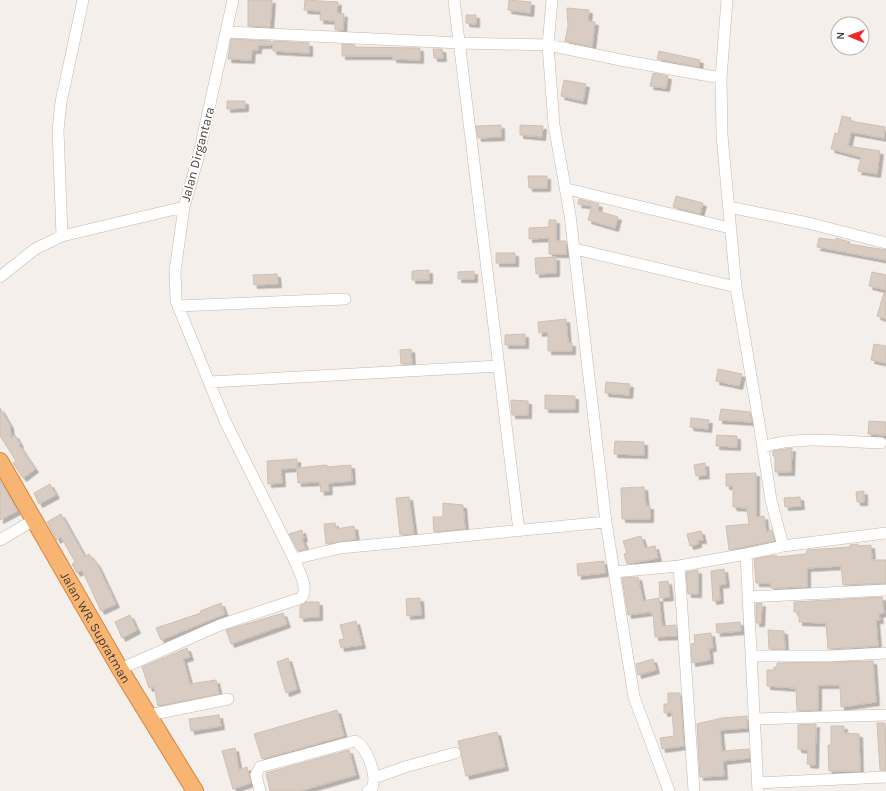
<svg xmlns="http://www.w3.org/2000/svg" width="886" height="791" font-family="Karla,sans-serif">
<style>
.building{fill:#d8ccc3;stroke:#d0c0b3;filter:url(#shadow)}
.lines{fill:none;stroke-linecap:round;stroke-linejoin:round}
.minor-casing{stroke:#c2b8b0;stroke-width:12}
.highway-casing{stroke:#d78641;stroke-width:18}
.minor{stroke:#fff;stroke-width:11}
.highway{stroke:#f7b472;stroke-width:16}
.labels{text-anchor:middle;stroke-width:3;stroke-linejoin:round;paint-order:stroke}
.street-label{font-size:13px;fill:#483f38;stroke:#fff}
</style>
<defs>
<filter id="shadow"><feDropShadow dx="3.5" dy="3.5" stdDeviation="0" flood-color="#0004"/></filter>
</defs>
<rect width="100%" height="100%" fill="#f4efea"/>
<path class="building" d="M248,0h24l-2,27 -22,-1z
M305,0l33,2 -1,11 7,1 -1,16h-8v-9l-15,-1 1,-9 -17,-1z
M509,0l22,2 -1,11 -22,-3z
M567,8l22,2 -1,11 7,1 -3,25 -27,-6 3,-15z
M466,15h10v9l-10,-1z
M231,39l40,2v4h-13v5h-6l-1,10 -23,-1z
M273,41l36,2v10l-36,-2z
M342,44l13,1v2l65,1v12l-27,-1v-3h-51z
M433,49h9l1,9h-9z
M659,51l41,9 -1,7 -42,-8z
M653,73l15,3 -2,12 -16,-2z
M564,80l22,4 -3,17 -22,-5z
M227,101h18v7l-18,1z
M842,116l9,2 -1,3 35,6 -1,11 -33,-6 -3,14 32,5 -3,23 -19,-3 3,-14 -30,-8 4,-16 3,1z
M501,125v12l-23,1 -2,-12z
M520,125l23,1 -1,11 -22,-2z
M528,176h19v12h-18z
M676,196l27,7 -3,11 -27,-7z
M579,199l20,5 -1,7 20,6 -3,11 -27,-8 4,-14 -14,-2z
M549,220h7v21h10v13h-17v-16l-20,1v-11l20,-1z
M819,238l16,2 1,-2 14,4 -1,2 37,6v10l-69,-13z
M496,253h19v10h-19z
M556,257v16l-20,1 -1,-16z
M429,270v10h-17v-9z
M474,271v8h-16v-7z
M872,272l14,3v15l-17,-4z
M277,274l1,10 -24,1 -1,-10z
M884,293h2v26l-9,-3z
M566,319l2,24h4v8h-24v-19l-9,1 -1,-11z
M525,334v11h-20v-10z
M874,344l12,2v17l-15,-3z
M411,349l1,15h-11l-1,-14z
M718,369l24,5 -3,12 -23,-5z
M606,382l24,2 -1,11 -24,-2z
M545,395l30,1v13h-30z
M511,400l17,1v14h-16z
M0,408l10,17 1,13 4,-3 5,9 -1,1 16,24 -12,9 -10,-15 3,-2 -16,-25z
M721,409l29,3 2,10 -33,-2z
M691,418l18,2 -1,9 -18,-2z
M869,421l17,1v13l-18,-1z
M717,435l20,1v11l-21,-1z
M615,441l29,1v13l-30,-1z
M792,448l-1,24h-16v-16h-2v-5z
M297,459v9l-16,1 1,14 -14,1 -1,-23z
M705,463l1,12 -10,1 -2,-11z
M327,465v2l24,-2 1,16 -24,2 1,8 -8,1 -1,-10 -22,1 -1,-15z
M756,473v44l8,-1 2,16 6,-2 2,11 -45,9 -3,-24 23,-2 -2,-16 -14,-1v-21h-7v-12z
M0,480l17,31 -17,9z
M50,484l6,11 -17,9 -5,-11z
M644,487l2,19h4v13h-28l-1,-31z
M864,491v11h-7l-1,-10z
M409,497l5,37 -14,1 -4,-37z
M800,497l1,9 -16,1 -1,-9z
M443,503l20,2 2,24 -31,3 -1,-15h10z
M61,514l24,43 4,-3 8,10 19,40 -15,7 -19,-41 -5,3 -5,-9 3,-2 -14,-25 -4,3 -10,-18z
M335,523l1,6 18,-3 2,13 -30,5 -2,-20z
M302,530l2,8 -2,1 4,10 -8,2 -9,-17z
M701,531l2,9h-5v4l-8,2 -3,-12z
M641,536l4,12 10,-2 3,12 -31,6 -3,-10 3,-1 -4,-12z
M858,544v2l13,-1 1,15h14v23l-43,2 -2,-19 -34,2v19l-36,1 -1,-5h-14l-2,-24 22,-4 1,2 29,-3 1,-4 43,-3v-2z
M604,561l1,12 -27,3 -1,-12z
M724,569l2,15 -7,1 1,15 -7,1 -2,-30z
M698,570v24h-10l-2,-22z
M638,577l5,24 16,-3 3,28 14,-1 1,11 -22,1 -2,-23h-2l-1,-2 -22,3 -6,-37z
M668,581l2,16 -10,1 -1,-16z
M882,597l2,16 -5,1 1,6h-4l2,26 -50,3 -2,-26 -27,-1v-10h-5v-10z
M420,598l1,17 -14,1 -1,-17z
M306,602h13v15l-19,1v-12z
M221,603l4,11 -64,26 -5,-12 45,-15 -1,-2z
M762,603l-1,20h-5v-19z
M283,613l4,11 -56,20 -5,-14z
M130,615l7,15 -15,8 -7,-16z
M356,621l6,24 -21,3 -2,-8 5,-1 -4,-14z
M740,622l1,9 -24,2 -1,-9z
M768,630l16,1 1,18h-16z
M711,633l2,15h-4l1,12 -18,3 -1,-19 4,-1 -1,-8z
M187,648l3,9 -7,2 7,25 26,-4 3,14 -61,12 -4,-19 -5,1 -7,-21z
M288,658l9,31 -11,4 -9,-31z
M653,659l3,11 -18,5 -2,-11z
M873,661l3,41 -35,5 -1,-22h-22v25l-21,1 -1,-23 -29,-2v-16h7v-3h3v-4z
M668,693h12l4,53 -22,3 -2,-11 14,-2 -2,-24 -8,1v-9h4z
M337,710l7,26 -82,23 -8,-25z
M219,715l2,11 -30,5 -2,-12z
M747,716v12l-27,2 2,21 27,-2v9l-26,3 1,15 -24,1 -3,-53 25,-6z
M877,723h8l1,47h-6z
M816,724l-1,41 -8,-1 1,-14 -10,-1v-24z
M831,726h13v7l15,1 1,37h-31l-1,-26h3z
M497,732l8,35 -39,9 -8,-35z
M235,748l4,22 8,-3 4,16 -18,6 -11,-38z
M349,750l7,25 -56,16h-30l-4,-18z"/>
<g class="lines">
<defs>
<path id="minor" d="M454,0l65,531
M552,0l-4,45 6,80 16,90 36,307 28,175 35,94
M727,0l-6,78 1,57 14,152 23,136 12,77 12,46
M227,32l233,11 88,2 78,16 95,17
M567,189l163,39
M184,207l-9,64 1,30 49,120 69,138
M729,207l79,16 78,20
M62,236l-4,-106 3,-28 22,-102
M575,249l161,38
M0,277l35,-28 27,-13 122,-29 14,-49 35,-158
M178,306l167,-7
M209,382l290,-16
M763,447c32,-12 83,-5 118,-4
M0,540l34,-20
M679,566l15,225
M614,572l65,-6 67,-12
M748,597l138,-7
M751,656h79l56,-3
M120,669l100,-44 81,-27c9,-9 -3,-29 -7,-39l46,-11 266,-26
M149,715l79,-16
M754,719l132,-4
M374,778l31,-11 50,-14
M757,783l129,-6
M260,791l-4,-16 4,-8 95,-26c12,6 23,35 17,47l-4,3
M758,791l-12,-237 37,-8 103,-13"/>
<g id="highway">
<path id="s1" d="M0,461l120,208 75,122"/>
</g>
</defs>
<use href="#minor" class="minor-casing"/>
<use href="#highway" class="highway-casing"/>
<use href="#minor" class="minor"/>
<use href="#highway" class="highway"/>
</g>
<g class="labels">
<g class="street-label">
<text transform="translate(197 154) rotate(-75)" y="5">Jalan Dirgantara</text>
<text dy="5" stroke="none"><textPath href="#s1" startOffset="192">Jalan WR. Supratman</textPath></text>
</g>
</g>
<g transform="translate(850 36) rotate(271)"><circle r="19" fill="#ffffff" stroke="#b6b2af"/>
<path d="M0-3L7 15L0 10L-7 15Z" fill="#f0252a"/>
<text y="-6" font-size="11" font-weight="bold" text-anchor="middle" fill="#483f38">N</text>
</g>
</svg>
